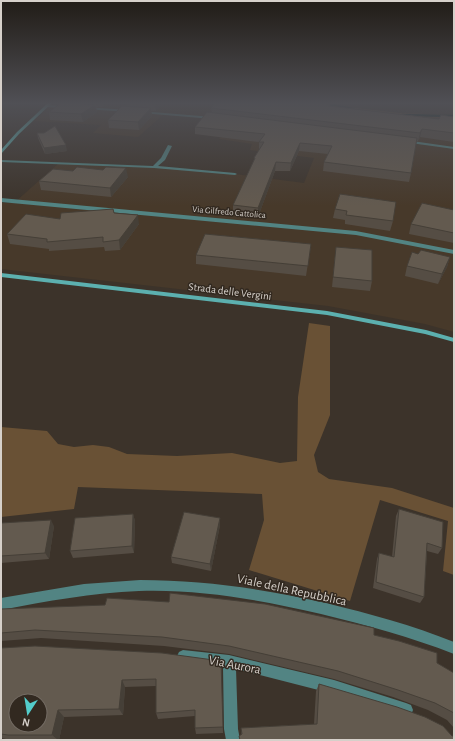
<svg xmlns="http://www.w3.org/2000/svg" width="455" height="741" font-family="'Alegreya Sans',sans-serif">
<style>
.built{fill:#47392a}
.green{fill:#695135}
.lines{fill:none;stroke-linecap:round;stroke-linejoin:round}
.stream{stroke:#012020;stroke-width:2.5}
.street{fill:#528483;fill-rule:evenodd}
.secondary{fill:#5cb0af;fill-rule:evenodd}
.wall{fill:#554d44}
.shaded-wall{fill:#453f37}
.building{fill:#635a4f;stroke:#453f37;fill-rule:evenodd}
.labels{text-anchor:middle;stroke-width:3;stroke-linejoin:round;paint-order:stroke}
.far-street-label{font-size:9px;fill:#d6d0ca;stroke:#322920}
.street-label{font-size:11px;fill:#d6d0ca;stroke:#322920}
.near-street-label{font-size:13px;fill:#d6d0ca;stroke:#322920}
</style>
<rect width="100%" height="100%" fill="#3c332a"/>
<path class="built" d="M56,102h184l214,16v214l-29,-8 -97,-18 -327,-37v-66h13l45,-40 95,4 81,7 69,9 10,-25 -64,-8 2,-6 -33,-5 16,-18 -71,-7 -26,23 -45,-4 8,-8 -67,-4z"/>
<path class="green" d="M240,102h86l29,6 44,5 55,2v3l-65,-2z
M309,323l21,3v89l-16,40 4,17 11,7 63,9 62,20v67l-11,-4 5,-50 -68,-21 -30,101 -101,-31 15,-50 -2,-26 -184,-7 -4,22 -73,8v-90l46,4 11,13 16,3 19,-2 16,2 18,7 50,2 55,-3 48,10 17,-2 1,-64z"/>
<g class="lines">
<path class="stream" d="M318,102l35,7
M402,115l52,1"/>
<path class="street" d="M45,105l20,1 2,1 -2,1 -19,-1z
M84,107l45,3 2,1 -2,1 -44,-3z
M140,111l73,6 2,1 -2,1 -72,-6z
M405,140l49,7v2l-51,-7v-2z
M168,145l4,1 -7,14 -7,6 77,7 2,1 -2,1 -81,-7 -153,-6v-2l152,6 8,-8z
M1,198l355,33 98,19v4l-98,-19 -355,-33z
M140,580c63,0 124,9 186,23 44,11 86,22 128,39v12c-43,-17 -88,-29 -133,-40 -60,-14 -121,-25 -182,-23 -47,2 -92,10 -138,19v-12l83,-14z
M183,650l46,5 105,25 72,23 5,2 2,5 -2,5 -5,2 -72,-23 -98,-25 2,60 2,11h-14l-2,-11 -1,-62 -40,-5 -4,-2 -2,-4 2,-4z"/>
<path class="secondary" d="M49,102h4l-34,32 -18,20v-4l16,-18z
M1,273l326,38 99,19 28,8v4l-29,-8 -98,-19 -326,-38z"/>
</g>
<path class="wall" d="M69,102h41l-7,5h-7l1,5 -14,10 -33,-2 -1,-8 20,-9z
M127,102h37l-8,9h-5l1,5 -13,14 -30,-2 -1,-8 20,-13z
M300,104h30l-1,2 110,13 15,-2v25l-34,-5 -2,4h-2l-5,32 -2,9 -86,-11 1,-9 4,-8 -29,-3 -9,20h-15l-17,46 -25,-2v-10l21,-43v-4l5,-8v-8l-64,-8v-7l17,-14 -1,-5z
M37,133l30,18 -22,3 -7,-16z
M73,171l55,6 -17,20 -70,-7 -2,-9z
M340,194l53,27 -3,10 -45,-7v-4l-12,-2 2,-9z
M454,210v33l-45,-9 2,-10z
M114,213l25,11 -19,26 -15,1 -1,-4 -55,4v-2l-39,-5 -3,-10 53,-15z
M311,244l-5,32 -110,-12v-9z
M336,247l36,34 -2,10 -38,-4z
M418,254l32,3 -3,10 -9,17 -33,-8 2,-10z
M399,509l43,39 -4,6 -11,-3 -3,46 -4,6 -47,-15 4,-29 2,-6 13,4 4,-41z
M133,514l2,7 -1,32 -61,5 -3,-7z
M220,518v7l-9,46 -39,-8 -1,-6z
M1,523l53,3 -5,33 -48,4z
M1,609l373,26 63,28 17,10v55l-7,-8 -19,-10 -35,-13 -59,-18 -105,-25 -65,-8 -123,-8 -40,3z
M1,648l220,13 2,72 -27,1 -1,-6v-12l-37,3 -2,-6v-27l-31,1 -2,28 -59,2 -5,23h-48l-10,-2z
M319,684l133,52 2,4h-215v-4l2,-1v-7l73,-4 2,-33z"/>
<path class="shaded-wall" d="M102,102h8l-7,5z
M157,102h7l-8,9 -1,-7z
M95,105l2,7 -14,10 -2,-8z
M151,108l1,8 -13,14 -1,-8z
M422,129l-2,8 -2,4 2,-8z
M300,143l-1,8 -9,20 1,-8z
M66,145l1,6 -22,3 -1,-6z
M276,162l-1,9 -17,46v-9z
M126,168l2,9 -17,20 -1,-9z
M138,215l1,9 -19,26 -1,-10z
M450,257l-3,10 -9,17 4,-10z
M133,514l2,7 -1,32 -2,-7z
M220,518v7l-9,46 -1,-7z
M51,520l3,6 -5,33 -4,-6z
M122,680l3,7 -2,28 -4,-6z
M58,710l6,7 -5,23h-1l-6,-5z"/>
<path class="building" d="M62,102l33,3 -14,9 -32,-2z
M133,102h24l-2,2z
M216,102h69l15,2 1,-2h10l19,2 -1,2 110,13 2,-4 13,2v16l-32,-4 -2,4 -209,-25z
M122,106l29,2 -13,14 -30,-2z
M207,112l210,26 -6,35 -87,-11 8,-16 -32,-3 -9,20 -15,-1 -18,46 -25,-3 22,-47h-1l10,-16h-5l6,-8 -70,-7z
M55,126l11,19 -22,3 -7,-15h7z
M77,167l26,3 3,-3 20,1 -16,20 -71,-7 14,-12 20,2z
M340,194l56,8 -3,19 -47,-6 1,-4 -12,-2z
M422,203l32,7v23l-43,-9z
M113,209l1,4 24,2 -19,25 -16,2v-5l-56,5v-3l-40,-5 19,-20 34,5 1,-6z
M205,234l106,10 -3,22 -112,-11z
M336,247l36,3v31l-39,-4z
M421,250l29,7 -8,17 -35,-8 5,-14 6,2z
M399,509l44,13 -1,26 -15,-5 -3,54 -48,-15 3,-29 15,4z
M184,512l36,6 -10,46 -39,-7z
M133,514l-1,32 -62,5 5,-33z
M51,520l-6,33 -44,3v-33z
M170,593l95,11 109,24v7l25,6 38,12v10l17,10v40l-19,-10 -37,-13 -60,-19 -109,-25 -67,-9 -127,-7 -34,3v-24l104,-4 2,-7 62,4z
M35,646l127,7 59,8 2,66 -28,1v-18l-39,3v-34l-34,1 -3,29 -61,1 -6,25h-44l-7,-1v-86zM16,701h24v24h-24z
M319,684l78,23 28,10 18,9 9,10h2v4h-214l-1,-4 3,-2 -1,-6 76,-4z"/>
<linearGradient id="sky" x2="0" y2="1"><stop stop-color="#211c17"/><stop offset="0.5" stop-color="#505055"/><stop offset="1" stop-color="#505055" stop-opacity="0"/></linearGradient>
<rect width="455" height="206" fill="url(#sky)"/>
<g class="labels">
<g class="far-street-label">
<text transform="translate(229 212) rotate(5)" y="3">Via Gilfredo Cattolica</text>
</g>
<g class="street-label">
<text transform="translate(230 291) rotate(7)" y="4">Strada delle Vergini</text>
</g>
<g class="near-street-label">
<text transform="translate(292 589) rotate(12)" y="5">Viale della Repubblica</text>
<text transform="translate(235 664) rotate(11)" y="5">Via Aurora</text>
</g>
</g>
<rect width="455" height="741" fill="none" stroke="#d6d0ca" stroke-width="4"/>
<g transform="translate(28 713) rotate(192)"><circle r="19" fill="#322920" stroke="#746c64"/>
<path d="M0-3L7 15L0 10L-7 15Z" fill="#53cdcb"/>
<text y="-6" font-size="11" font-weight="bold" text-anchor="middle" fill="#d6d0ca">N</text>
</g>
</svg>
